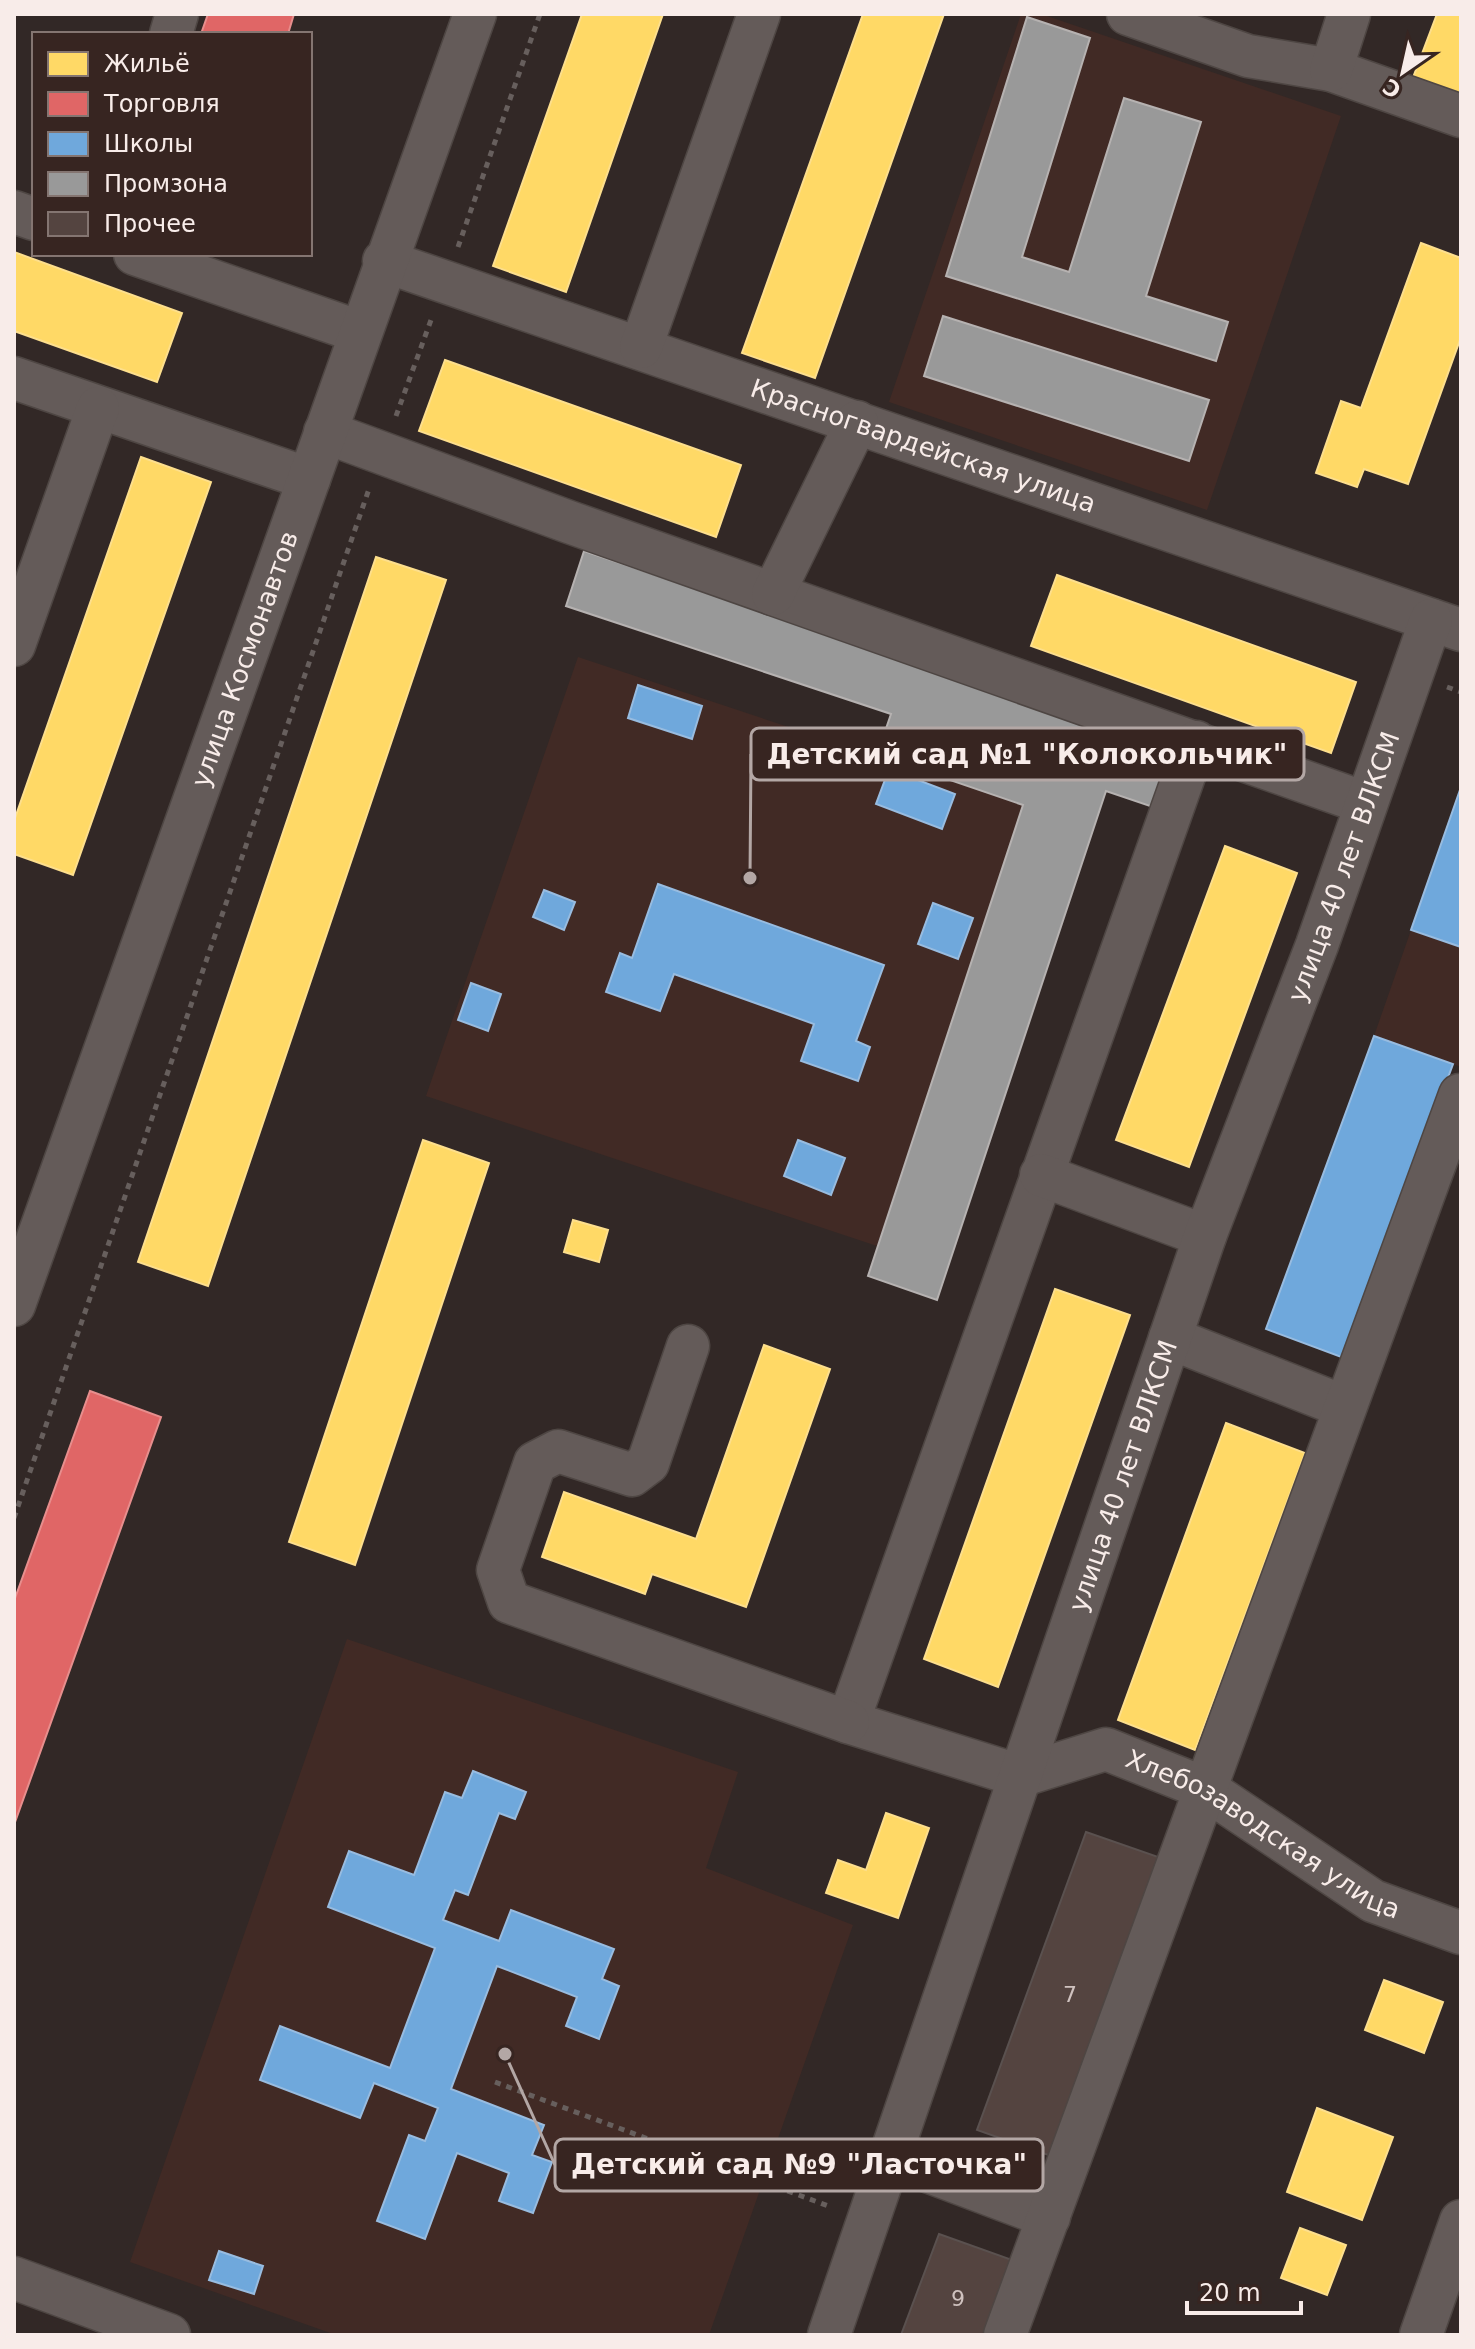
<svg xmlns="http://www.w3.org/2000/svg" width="1475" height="2349" font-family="'DejaVu Sans',sans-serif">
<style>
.built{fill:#412a25}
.homes{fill:#ffd966;stroke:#fddf8d;stroke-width:2}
.shops{fill:#e06666;stroke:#e78e8d;stroke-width:2}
.schools{fill:#6fa8dc;stroke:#98bce0;stroke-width:2}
.industry{fill:#999;stroke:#b6b2b1;stroke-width:2}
.building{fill:#544440;stroke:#5a514f;stroke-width:2}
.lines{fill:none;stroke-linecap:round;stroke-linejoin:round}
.minor-casing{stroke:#4e4643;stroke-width:45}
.path{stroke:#675f5d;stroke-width:5;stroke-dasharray:6 6;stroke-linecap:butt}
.minor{stroke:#645b59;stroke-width:42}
.labels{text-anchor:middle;stroke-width:8;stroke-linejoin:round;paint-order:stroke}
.number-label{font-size:22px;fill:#cfc2bf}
.street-label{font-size:26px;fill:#f8ece9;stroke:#372521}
.leader{fill:none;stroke:#b3a7a5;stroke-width:3}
.callout-dot{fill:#b3a7a5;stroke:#372521;stroke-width:3}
.callout{fill:#372521;stroke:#b3a7a5;stroke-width:3}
.callout-label{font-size:28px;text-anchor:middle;font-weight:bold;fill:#f8ece9}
</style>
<rect width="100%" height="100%" fill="#322826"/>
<path class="built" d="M1021,14h20l300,102 -134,394 -318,-108z
M578,657l445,148 -146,441 -451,-150z
M1461,787v280l-87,-31z
M347,1639l391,133 -32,96 147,57 -144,410h-373l-206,-73z"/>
<path class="homes" d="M582,14h81l-97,278 -73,-26z
M863,14h81l-129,364 -73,-25z
M1437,14h24v87l-50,-18z
M1421,243l40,15v79l-53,147 -44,-15 -7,18 -41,-14 25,-72 20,7z
M14,252l168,61 -25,69 -143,-51z
M445,360l296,105 -25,72 -297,-106z
M141,457l70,25 -138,393 -59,-21v-33z
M376,557l70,23 -238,706 -70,-24z
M1057,575l299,107 -25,71 -300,-107z
M1225,846l72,27 -108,294 -73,-27z
M423,1140l66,23 -134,402 -66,-23z
M573,1220l35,10 -9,32 -35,-10z
M1055,1289l75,26 -132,372 -74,-28z
M764,1345l66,24 -84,238 -94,-33 -7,20 -103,-37 22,-65 132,47z
M1226,1423l79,30 -110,297 -77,-30z
M886,1813l43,15 -31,90 -72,-25 12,-33 28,10z
M1384,1980l59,22 -19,51 -59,-23z
M1317,2108l76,29 -31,83 -75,-28z
M1300,2228l46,17 -19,50 -46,-17z"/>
<path class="shops" d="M208,14h86l-6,20h-87z
M90,1391l71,26 -147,408v-224z"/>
<path class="schools" d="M638,685l64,21 -10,33 -64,-21z
M889,769l66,25 -13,35 -66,-25z
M1461,787v160l-50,-17z
M658,884l226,81 -28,76 14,6 -12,34 -57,-20 13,-37 -140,-50 -14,37 -54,-19 14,-39 12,5z
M544,890l31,12 -11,28 -31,-13z
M933,903l40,15 -15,41 -40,-15z
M471,983l30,11 -13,37 -30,-11z
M1374,1036l79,28 -109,294 -78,-29z
M798,1140l47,18 -14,37 -47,-19z
M473,1771l53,21 -11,27 -16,-6 -31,82 -13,-5 -12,30 56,21 12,-31 103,39 -12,30 17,7 -20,53 -33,-13 11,-29 -80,-31 -46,123 93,36 -12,30 20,7 -19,51 -34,-12 10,-28 -52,-20 -32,86 -48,-18 32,-86 16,6 13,-33 -64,-25 -14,35 -100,-38 20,-54 110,42 45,-120 -107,-41 21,-56 65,24 31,-83 17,6z
M219,2251l44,15 -9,28 -45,-14z"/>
<path class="industry" d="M1027,17l63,21 -68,219 47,15 55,-174 77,24 -55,174 82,26 -12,39 -270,-85z
M943,316l266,84 -20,61 -265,-85z
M584,551l592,197 -20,60 -50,-17 -169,509 -69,-24 155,-471 -146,-50 14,-41 -325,-108z"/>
<path class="building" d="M1086,1832l78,27 -110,298 -77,-27z
M939,2234l76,27 -27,74h-87z"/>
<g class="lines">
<defs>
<g id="minor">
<path d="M1128,14l120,42 83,14 130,46"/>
<path d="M171,34l6,-20"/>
<path d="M1331,70l18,-56"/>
<path d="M14,212l20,7"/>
<path d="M135,254l225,78"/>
<path id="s1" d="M384,261l1077,369"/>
<path d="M641,347l118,-333"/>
<path d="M14,378l295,101"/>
<path d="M325,432l244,90 796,281"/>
<path d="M773,594l84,-172"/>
<path d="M14,645l84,-237"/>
<path id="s2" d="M1196,742l-348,980 172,54 86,-27 98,39 169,113 88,32"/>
<path d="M1041,1175l164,61"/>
<path id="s3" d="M14,1305l461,-1291"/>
<path d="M1170,1338l175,69"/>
<path d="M688,1346l-40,117 -16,12 -74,-24 -23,12 -37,107 11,32 339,120"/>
<path d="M890,2157l159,60"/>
<path d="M14,2278l155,57"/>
<path id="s4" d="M829,2335l376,-1099 112,-291 114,-325"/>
<path d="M1005,2335l455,-1240"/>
<path d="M1421,2335l40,-114"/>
</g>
</defs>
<use href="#minor" class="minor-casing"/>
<path class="path" d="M458,247l82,-233
M396,416l35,-96
M1447,687l14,5
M14,1518l355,-1029
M495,2082l336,125"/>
<use href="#minor" class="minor"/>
</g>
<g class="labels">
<g class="number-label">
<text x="1070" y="2002">7</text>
<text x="958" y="2306">9</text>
</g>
<g class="street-label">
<text dy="9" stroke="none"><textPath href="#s1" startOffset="570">Красногвардейская улица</textPath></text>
<text dy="9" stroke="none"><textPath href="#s3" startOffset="686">улица Космонавтов</textPath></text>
<text dy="9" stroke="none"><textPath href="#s4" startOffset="1556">улица 40 лет ВЛКСМ</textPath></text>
<text dy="9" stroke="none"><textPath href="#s4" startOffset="908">улица 40 лет ВЛКСМ</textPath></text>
<text dy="9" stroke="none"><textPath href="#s2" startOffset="1490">Хлебозаводская улица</textPath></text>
</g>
</g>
<path class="leader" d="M750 878L751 754M505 2054L555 2165"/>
<g class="callout-dot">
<circle cx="750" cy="878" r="8"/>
<circle cx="505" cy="2054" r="8"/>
</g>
<g class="callout">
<rect x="751" y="728" width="553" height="52" rx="8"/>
<rect x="555" y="2139" width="488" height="52" rx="8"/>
</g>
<g class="callout-label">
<text x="1027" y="764">Детский сад №1 "Колокольчик"</text>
<text x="799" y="2174">Детский сад №9 "Ласточка"</text>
</g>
<rect width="1475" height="2349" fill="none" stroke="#f8ece9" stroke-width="32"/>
<rect x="32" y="32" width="280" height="224" fill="#372521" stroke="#847571" stroke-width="2"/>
<rect x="48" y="52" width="40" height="24" fill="#ffd966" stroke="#847571" stroke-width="2"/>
<text x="104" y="72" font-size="24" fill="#f8ece9">Жильё</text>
<rect x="48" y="92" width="40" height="24" fill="#e06666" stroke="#847571" stroke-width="2"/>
<text x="104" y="112" font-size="24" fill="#f8ece9">Торговля</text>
<rect x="48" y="132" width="40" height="24" fill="#6fa8dc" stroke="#847571" stroke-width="2"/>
<text x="104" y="152" font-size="24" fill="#f8ece9">Школы</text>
<rect x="48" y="172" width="40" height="24" fill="#999999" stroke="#847571" stroke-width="2"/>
<text x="104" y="192" font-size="24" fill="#f8ece9">Промзона</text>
<rect x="48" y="212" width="40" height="24" fill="#544440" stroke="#847571" stroke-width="2"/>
<text x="104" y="232" font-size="24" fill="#f8ece9">Прочее</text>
<g transform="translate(1403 72) rotate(214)" stroke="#372521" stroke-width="6" paint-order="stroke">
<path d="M0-6L14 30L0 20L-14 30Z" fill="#f8ece9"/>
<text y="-12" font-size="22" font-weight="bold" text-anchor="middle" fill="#f8ece9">С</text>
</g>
<path d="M1187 2301v12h114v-12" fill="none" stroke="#f8ece9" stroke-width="4"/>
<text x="1199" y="2301" font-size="24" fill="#f8ece9" stroke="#372521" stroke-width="6" paint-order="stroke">20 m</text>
</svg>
